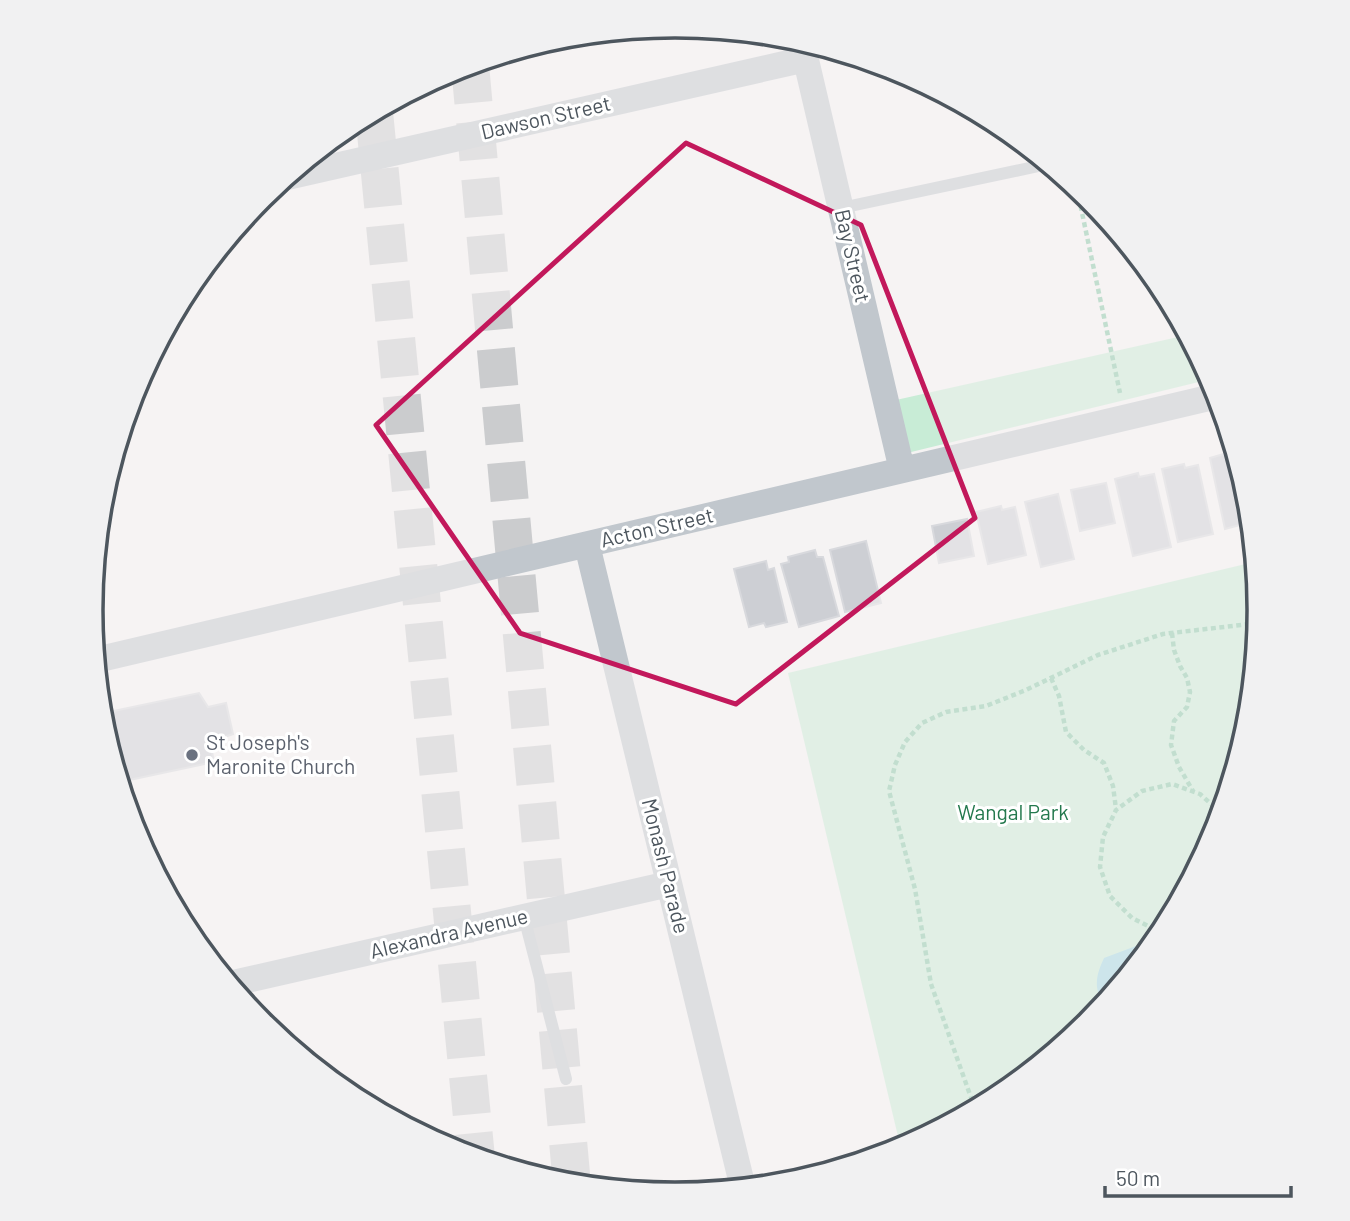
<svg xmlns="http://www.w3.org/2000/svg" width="1350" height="1221" font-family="Barlow,sans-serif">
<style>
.green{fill:#c8ecd6}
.water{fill:#9bd5e3}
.building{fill:#cdcfd4;stroke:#d8d9dd;stroke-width:2}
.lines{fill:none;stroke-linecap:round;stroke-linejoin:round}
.highway-tunnel{stroke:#cbccce;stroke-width:38;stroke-dasharray:38 19;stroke-linecap:butt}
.path{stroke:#84c6a5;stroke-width:4.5;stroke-dasharray:5 3.5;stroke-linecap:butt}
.lane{stroke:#c1c7cd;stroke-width:12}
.street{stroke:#c1c7cd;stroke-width:26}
.marked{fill:none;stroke:#c2185b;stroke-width:5;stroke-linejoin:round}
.worship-dot{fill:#6b7280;stroke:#fff;stroke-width:2.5}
.labels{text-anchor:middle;stroke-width:6;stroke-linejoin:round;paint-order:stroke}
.street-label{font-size:21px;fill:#4d565e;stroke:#fff}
.worship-label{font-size:21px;fill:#5b616d;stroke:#fff;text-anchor:start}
.park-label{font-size:21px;fill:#24794e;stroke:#fff}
.rim{fill:none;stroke:#4d565e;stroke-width:3.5}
</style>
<rect width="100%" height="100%" fill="#f5f3f3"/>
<path class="green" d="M1187,335l24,44 -304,74 -11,-53z
M1254,562l5,49 -11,114 -33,109 -54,101 -73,89 -89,73 -98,52 -113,-476z"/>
<path class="water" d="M1136,946l10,7 -42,52c-11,-17 -8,-30 0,-47z"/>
<path class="building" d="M1234,451l14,46 3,25 -26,7 -15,-71z
M1184,464l1,4 13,-3 15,69 -35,8 -16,-73z
M1138,473l1,4 15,-3 17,73 -38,9 -18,-77z
M1106,483l9,40 -35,8 -9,-41z
M1058,494l16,65 -33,8 -16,-65z
M1001,506l1,4 13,-3 11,48 -38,9 -12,-52z
M967,519l7,37 -35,7 -7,-37z
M866,541l15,62 -36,9 -15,-62z
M815,550l2,7h6l16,59 -40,11 -18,-63 8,-2 -1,-5z
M766,561l2,9 6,-2 13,54 -21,5 -2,-4 -15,4 -15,-58z
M199,693l9,14 18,-4 7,31 -17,6 -4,12 2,10 -94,20 -16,-69z"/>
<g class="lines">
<path class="highway-tunnel" d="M470,65l102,1120
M374,112l102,1046"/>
<path class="path" d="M1077,189l43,204
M1172,633l2,17 6,16 7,12 3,14 -3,15 -13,14 -3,24 8,22 14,24
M1051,678l8,18 7,36 18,18 20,13 9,23 3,23
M1161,935l-5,-5 -24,-12 -22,-22 -10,-29 3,-30 13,-27 26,-19 30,-7 28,10 21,19
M975,1109l-44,-125 -16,-95 -26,-98 6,-26 10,-23 17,-19 24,-11 40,-6 40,-16 72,-35 65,-21 95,-11"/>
<path class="lane" d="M841,208l207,-44
M524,917l42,162"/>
<path class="street" d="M802,43l100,427
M287,177l519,-118
M587,545l156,643
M96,660l1121,-264
M229,984l440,-100"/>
</g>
<path d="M0 0H1350V1221H0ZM686,143l175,82 114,293 -239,186 -216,-71 -144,-208z" fill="#f5f3f3" fill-opacity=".55" fill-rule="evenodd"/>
<path class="marked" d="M686,143l175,82 114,293 -239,186 -216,-71 -144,-208z"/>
<circle class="worship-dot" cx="192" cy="755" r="7"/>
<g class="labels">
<g class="street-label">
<text transform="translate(546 118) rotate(-13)" y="7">Dawson Street</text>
<text transform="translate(852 256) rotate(77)" y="7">Bay Street</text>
<text transform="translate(657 528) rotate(-13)" y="7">Acton Street</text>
<text transform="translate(665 866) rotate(76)" y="7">Monash Parade</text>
<text transform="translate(449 934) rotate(-13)" y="7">Alexandra Avenue</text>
</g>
<g class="worship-label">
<text x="206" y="750">St Joseph's<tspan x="206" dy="24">Maronite Church</tspan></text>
</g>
<g class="park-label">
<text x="1013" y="820">Wangal Park</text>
</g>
</g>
<path d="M0 0H1350V1221H0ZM103 610a572 572 0 1 1 1144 0a572 572 0 1 1-1144 0Z" fill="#f1f1f2" fill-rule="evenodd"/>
<path class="rim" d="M103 610a572 572 0 1 1 1144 0a572 572 0 1 1-1144 0Z"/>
<path d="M1105 1186v10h186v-10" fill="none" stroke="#4d565e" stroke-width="3.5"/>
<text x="1116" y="1186" font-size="21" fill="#4d565e" stroke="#ffffff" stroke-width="5" paint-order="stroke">50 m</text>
</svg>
